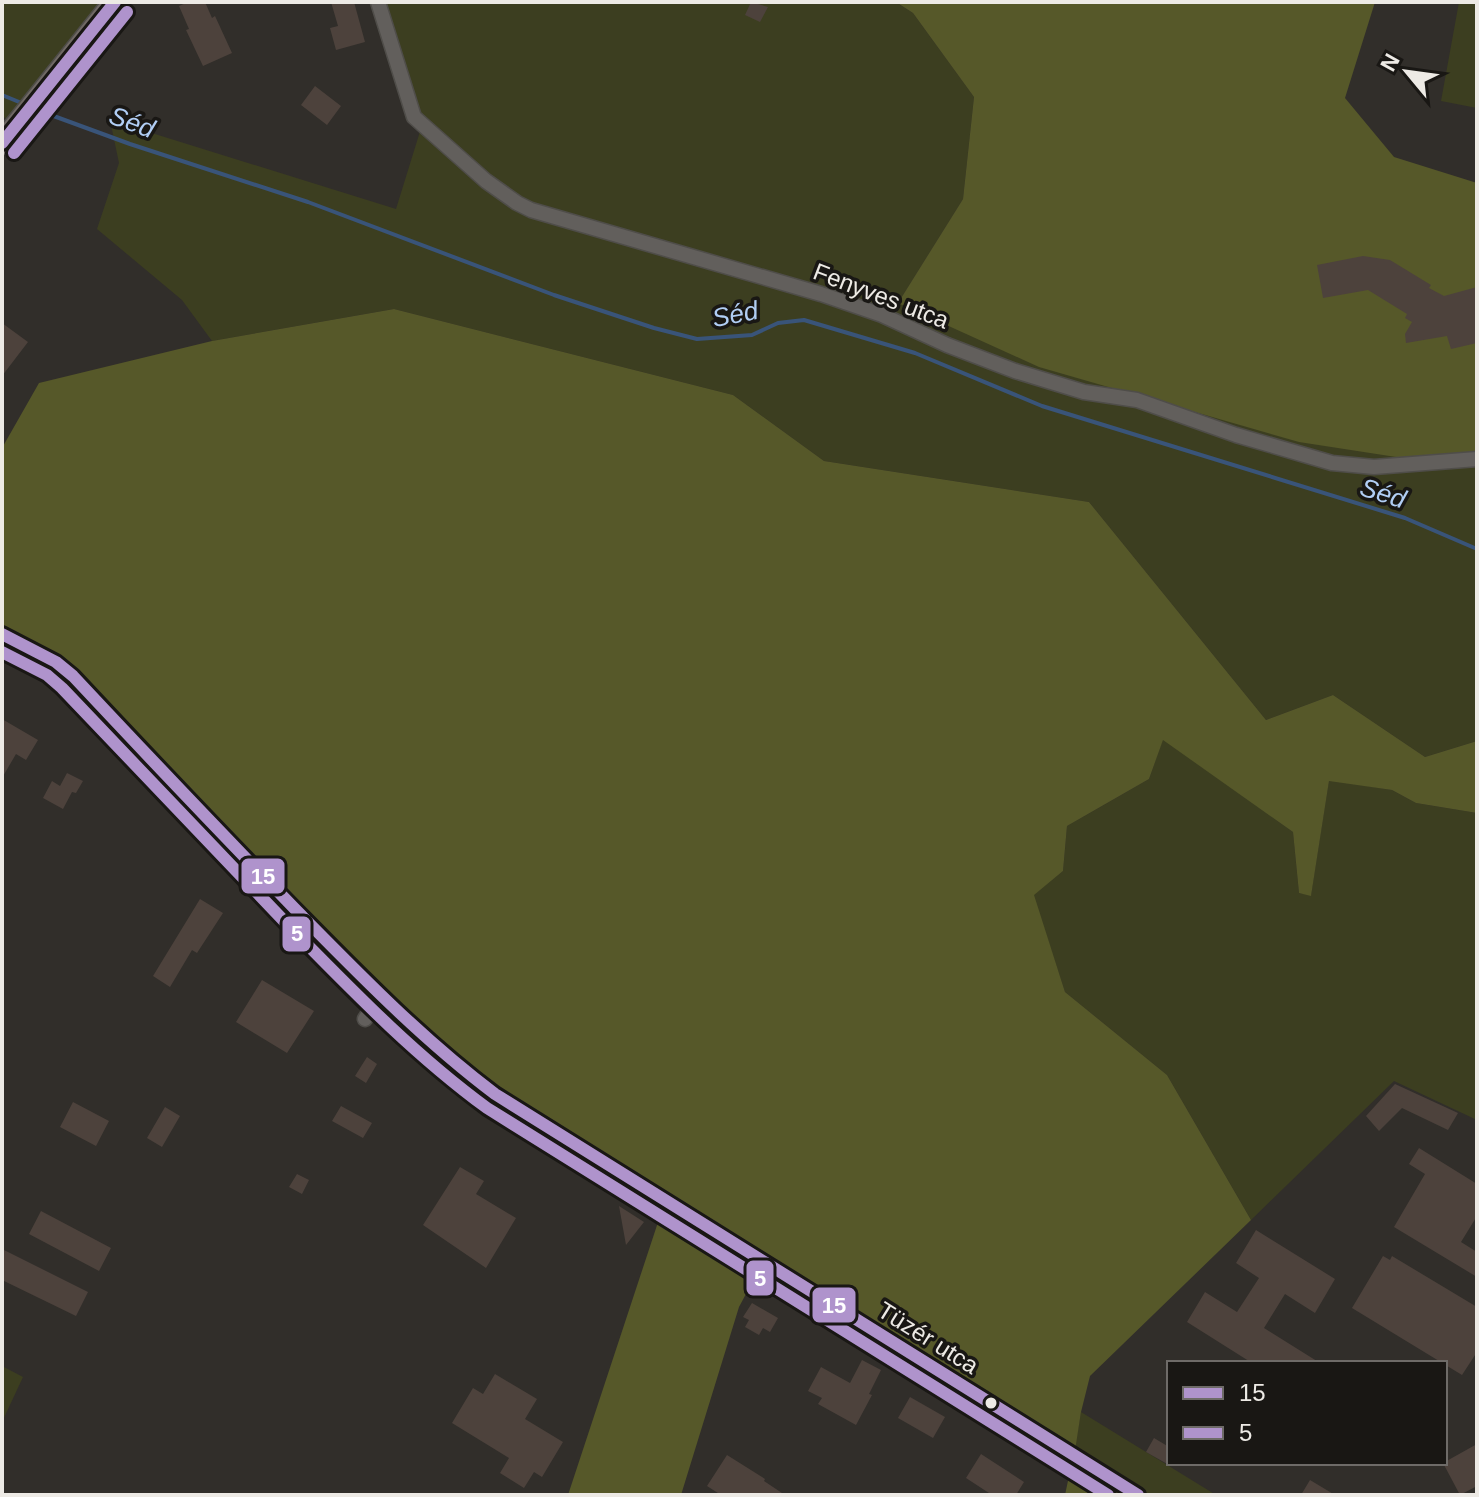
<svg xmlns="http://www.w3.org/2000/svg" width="1479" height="1497" font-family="Helvetica,sans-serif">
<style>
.green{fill:#3c3e20}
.forest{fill:#565829}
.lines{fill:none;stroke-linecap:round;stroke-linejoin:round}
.stream{stroke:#395479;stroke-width:4}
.building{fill:#4d423c}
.street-casing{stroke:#4f4d49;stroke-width:17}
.primary-casing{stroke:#4f4d49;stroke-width:25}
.street{stroke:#625f5c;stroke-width:14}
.primary{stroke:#706965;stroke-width:22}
.bus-1-casing{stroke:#191714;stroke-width:18}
.bus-2-casing{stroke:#191714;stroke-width:18}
.bus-1{stroke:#af93cc;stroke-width:12}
.bus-2{stroke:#af93cc;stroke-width:12}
.bus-dot{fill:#edeae5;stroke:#191714;stroke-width:3}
.labels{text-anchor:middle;stroke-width:7;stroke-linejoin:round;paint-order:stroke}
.street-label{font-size:24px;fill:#edeae5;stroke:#191714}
.water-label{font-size:26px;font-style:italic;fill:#b1cef5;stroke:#191714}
.line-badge{stroke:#191714;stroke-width:3}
.badge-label{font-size:22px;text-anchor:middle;font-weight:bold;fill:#fff}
</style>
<rect width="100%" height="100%" fill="#312e2a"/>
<path class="green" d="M2,2h112l-99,126 -13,-13z
M380,2h516l17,11 61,84 -11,102 -65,104 579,149v289l-52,16 -92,-62 -67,25 -177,-218 -265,-41 -91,-66 -339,-86 -182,32 -30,-41 -85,-71 22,-66 -9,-43 286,89 26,-84z
M1459,2h18v106l-36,-7z
M1163,739l130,93 6,61 12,2 18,-115 63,10 24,13 61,10v307l-83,-39 -143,139 -84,-145 -102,-83 -32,-97 30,-24 4,-45 82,-47z
M2,1366l21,11 -21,45z
M1081,1412l135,83h-82l-61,-38z"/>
<path class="forest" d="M896,2h479l-30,96 49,59 83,26v269l-68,7 -110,-17 -260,-75 -141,-64 65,-104 11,-102 -61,-84z
M394,309l339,86 91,66 265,41 177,218 67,-25 92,62 52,-16v72l-61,-10 -24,-13 -63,-9 -18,115 -12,-3 -6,-61 -130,-92 -14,39 -82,47 -4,45 -29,24 31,97 102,83 84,145 -161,156 -9,36 -7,45 60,38h-69l8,-38 -311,-193 -23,43 -58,188h-113l96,-291 -173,-107 -419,-419 -70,-42v-188l37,-65 173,-42z"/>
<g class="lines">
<path class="stream" d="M2,95l22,9
M40,111l90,33 178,58 246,93 100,33 43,11 55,-4 26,-12 26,-3 111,33 127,53 363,112 72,31"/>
</g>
<path class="building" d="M188,2h17l7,16 3,-2 17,37 -29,13 -17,-36 3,-1 -10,-23z
M331,2h23l11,40 -29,8 -6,-22 8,-2z
M751,2l17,5 -8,15 -15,-7z
M315,86l26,20 -14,19 -26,-20z
M1363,256l27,4 41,25 -2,3 15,8 33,-9v56l-26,6 -4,-13 -41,7 -1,-9 7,-12 -7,-4 2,-4 -39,-24 -45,8 -6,-33z
M2,323l26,19 -26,34z
M2,719l36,21 -12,20 -10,-6 -14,24z
M67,773l16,8 -7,12 -4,-1 -9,17 -20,-11 9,-17 8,5z
M200,899l23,14 -26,40 -5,-3 -22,37 -17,-11z
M262,980l52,31 -27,42 -51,-31z
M367,1057l10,7 -11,19 -11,-7z
M1395,1084l63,29 -10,17 -46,-22 -23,23 -13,-15z
M73,1102l36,19 -13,25 -36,-19z
M341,1106l31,17 -9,15 -31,-17z
M165,1107l15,9 -18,31 -15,-9z
M1419,1148l58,36v32l-16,26 16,10v25l-83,-50 31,-53 -16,-10z
M460,1167l24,14 -8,13 40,24 -30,50 -63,-43z
M297,1174l12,6 -7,14 -13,-7z
M619,1206l25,16 -18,23z
M41,1211l70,37 -12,23 -70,-37z
M1256,1230l79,49 -20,34 -30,-19 -21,34 56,35h-68l-65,-41 18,-30 32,20 22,-34 -23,-15z
M2,1249l86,43 -12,24 -74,-36z
M1383,1256l7,4 2,-4 85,51v45l-15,23 -110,-67z
M752,1303l26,15 -8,14 -7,-4 -4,7 -14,-8 4,-7 -6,-3z
M862,1360l19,10 -12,24 3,1 -16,30 -38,-21 4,-6 -14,-7 13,-24 29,16z
M495,1374l42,25 -12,20 38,23 -21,35 -8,-5 -10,16 -24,-15 9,-15 -57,-35 21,-35 10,6z
M910,1397l35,20 -12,21 -35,-20z
M1154,1438l15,9v18l-23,-13z
M1477,1444v42l-17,9 -17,-32z
M981,1454l43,28 -8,13h-24l-26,-17z
M727,1455l38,24 -1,2 21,14h-64l-14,-9z
M1310,1480l25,15h-34z"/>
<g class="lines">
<defs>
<path id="street" d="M378,2l36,115 72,64 31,22 14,7 290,84 61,21 65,30 68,26 69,21 53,8 99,35 96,28 42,4 103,-8
M2,634l54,28 17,14c78,83 156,165 235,246 59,61 118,123 187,172l643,401
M365,1019l15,-23"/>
<path id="primary" d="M2,143l113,-141"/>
</defs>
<use href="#street" class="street-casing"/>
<use href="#primary" class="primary-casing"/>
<use href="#street" class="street"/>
<use href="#primary" class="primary"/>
<defs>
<path id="bus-1" d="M2,143l113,-141
M2,634l54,28 17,14c73,78 147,156 222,233 64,65 127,130 200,185l643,401"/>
<path id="bus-2" d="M14,153l113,-141
M2,652l45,23 15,13c74,78 148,156 223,234 64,65 127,131 202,186l621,387"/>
</defs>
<use href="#bus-1" class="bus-1-casing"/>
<use href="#bus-2" class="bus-2-casing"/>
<use href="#bus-1" class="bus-1"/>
<use href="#bus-2" class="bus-2"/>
</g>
<circle class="bus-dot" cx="991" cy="1403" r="7"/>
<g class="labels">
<g class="street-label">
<text transform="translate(881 296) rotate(21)" y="8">Fenyves utca</text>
<text transform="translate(928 1338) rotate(32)" y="8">Tüzér utca</text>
</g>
<g class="water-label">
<text transform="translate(132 122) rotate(20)" y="9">Séd</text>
<text transform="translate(735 314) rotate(-11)" y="9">Séd</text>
<text transform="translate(1383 493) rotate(18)" y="9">Séd</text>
</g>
</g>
<g class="line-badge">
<rect x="240" y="857" width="46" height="38" rx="8" fill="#af93cc"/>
<rect x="281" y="915" width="31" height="38" rx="8" fill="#af93cc"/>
<rect x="745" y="1259" width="30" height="38" rx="8" fill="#af93cc"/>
<rect x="811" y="1286" width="46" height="38" rx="8" fill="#af93cc"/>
</g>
<g class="badge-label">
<text x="263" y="884">15</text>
<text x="297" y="941">5</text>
<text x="760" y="1286">5</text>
<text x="834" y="1313">15</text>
</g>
<rect width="1479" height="1497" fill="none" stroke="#edeae5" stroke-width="8"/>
<rect x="1167" y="1361" width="280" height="104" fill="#191714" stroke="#6e6b68" stroke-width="2"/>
<rect x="1183" y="1387" width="40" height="12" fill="#af93cc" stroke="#6e6b68" stroke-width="2"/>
<text x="1239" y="1401" font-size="24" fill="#edeae5">15</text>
<rect x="1183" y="1427" width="40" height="12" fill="#af93cc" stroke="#6e6b68" stroke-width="2"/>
<text x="1239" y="1441" font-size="24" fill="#edeae5">5</text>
<g transform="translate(1407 72) rotate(299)" stroke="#191714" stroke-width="6" paint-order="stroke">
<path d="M0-6L14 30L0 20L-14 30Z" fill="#edeae5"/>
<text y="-12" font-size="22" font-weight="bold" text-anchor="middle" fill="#edeae5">N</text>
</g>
</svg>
